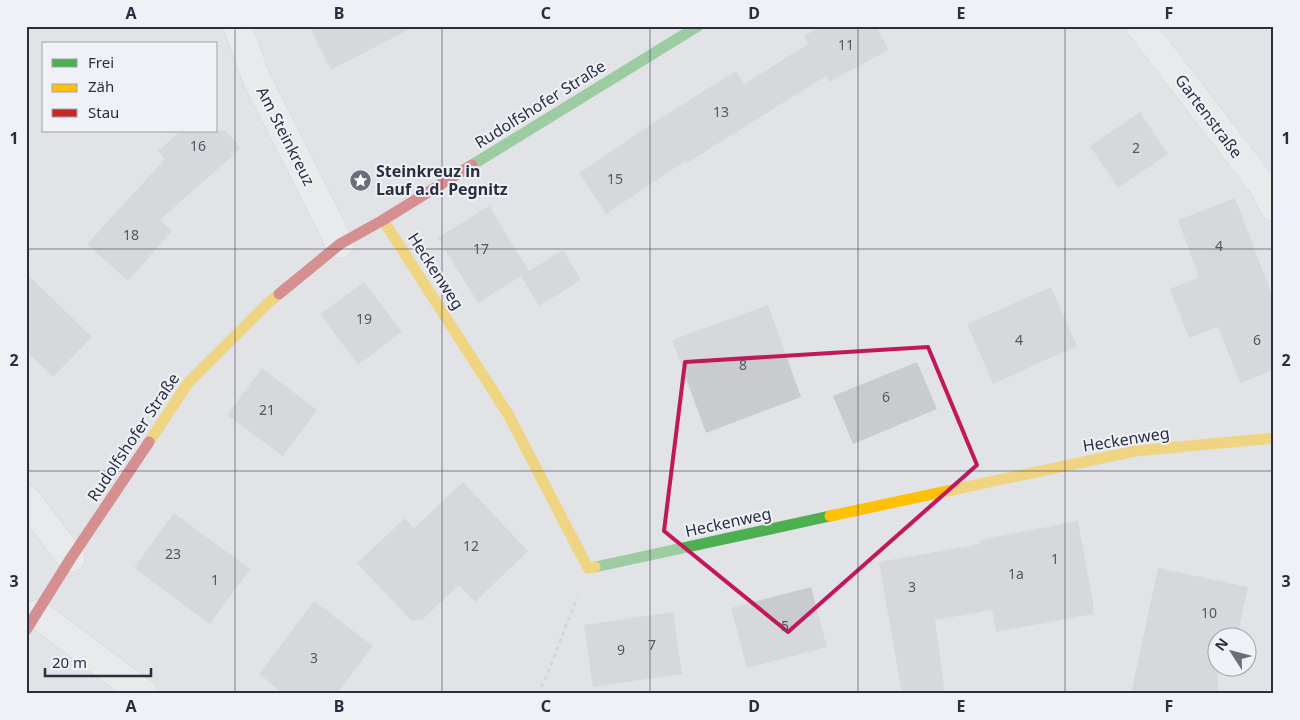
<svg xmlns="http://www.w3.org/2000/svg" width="1300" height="720" font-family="'Noto Sans',sans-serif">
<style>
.building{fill:#cacbce}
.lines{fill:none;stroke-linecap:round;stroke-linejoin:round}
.street-casing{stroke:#bfc1c4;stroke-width:29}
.path{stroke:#c3c4c9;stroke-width:3;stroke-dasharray:4 4;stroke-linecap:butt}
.street{stroke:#f0f1f3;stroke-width:28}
.fast{stroke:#4caf50;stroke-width:11}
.slow{stroke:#ffc107;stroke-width:11}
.jam{stroke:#c62828;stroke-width:11}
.marked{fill:none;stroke:#c2185b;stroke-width:4;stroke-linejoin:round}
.grid{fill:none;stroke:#282f3f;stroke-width:1;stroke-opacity:0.55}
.labels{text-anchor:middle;stroke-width:4;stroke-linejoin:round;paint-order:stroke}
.number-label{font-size:14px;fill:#515764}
.street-label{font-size:16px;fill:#282f3f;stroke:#eff1f6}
.poi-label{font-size:16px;font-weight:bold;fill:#282f3f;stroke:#eff1f6;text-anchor:start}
.neatline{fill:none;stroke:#282f3f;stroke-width:2}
.grid-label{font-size:16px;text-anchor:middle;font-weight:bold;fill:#282f3f}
</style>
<rect width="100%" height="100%" fill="#e1e3e6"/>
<path class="building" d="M309,26h107l-85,44z
M821,26h55l13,24 -60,32 -3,-6 -139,87 -2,-2 -79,53 -27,-41 80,-54 77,-48 8,13 64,-40 -4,-8z
M1140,112l28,42 -50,34 -28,-42z
M180,131h46l15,17 -81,72 12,11 -44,50 -41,-37 78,-85 -7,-8z
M1235,198l39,102v70l-34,13 -22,-56 -29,11 -19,-49 29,-12 -21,-57z
M489,206l40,65 -51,32 -40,-65z
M563,250l18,30 -42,26 -18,-30z
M26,273l66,64 -39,40 -27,-26z
M364,282l38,50 -44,33 -38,-51z
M1051,287l26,59 -84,38 -26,-60z
M768,305l33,92 -95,36 -34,-93z
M917,362l20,47 -84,35 -20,-48z
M262,368l55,42 -34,46 -56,-41z
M463,482l65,69 -53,51 -16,-17 -37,35h-11l-54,-57 48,-45 9,10z
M174,513l76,56 -40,55 -76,-56z
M1078,521l15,81v12l-97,18 -4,-22 -57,10 10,74h-43l-23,-132 101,-18 -1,-4z
M1158,568l90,19 -11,51h-19v56h-87z
M811,587l16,60 -80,21 -16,-60z
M314,601l59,45 -36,48h-53l-25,-20z
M673,612l9,62 -89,13 -9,-62z"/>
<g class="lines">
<defs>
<path id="street" d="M237,26l20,54 83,164
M1140,26l123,160 11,21
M26,499l45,59
M37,614l107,80"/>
</defs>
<use href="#street" class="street-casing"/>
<path class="path" d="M537,694l8,-14 32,-83"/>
<use href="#street" class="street"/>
<path class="fast" d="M472,165l226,-139
M595,567l235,-51"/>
<path class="slow" d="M383,220l125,194 80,154 7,-1
M149,442l39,-59 79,-79 12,-10
M830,516l305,-65 139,-13"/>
<path class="jam" d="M279,294l61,-50 43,-24 89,-55
M26,630l45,-72 78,-116"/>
</g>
<path d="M0 0H1300V720H0ZM928,347l49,118 -189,167 -124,-101 21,-169z" fill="#e1e3e6" fill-opacity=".55" fill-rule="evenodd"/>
<path class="marked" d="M928,347l49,118 -189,167 -124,-101 21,-169z"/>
<path class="grid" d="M235,26v668M442,26v668M650,26v668M858,26v668M1065,26v668M26,249h1248M26,471h1248"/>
<defs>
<symbol id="sight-disc" viewBox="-11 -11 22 22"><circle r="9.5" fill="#696e79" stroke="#eff1f6"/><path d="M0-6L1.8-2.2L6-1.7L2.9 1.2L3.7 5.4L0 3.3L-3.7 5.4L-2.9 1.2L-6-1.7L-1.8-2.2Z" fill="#fff"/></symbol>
</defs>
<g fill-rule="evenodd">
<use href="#sight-disc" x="348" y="168" width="25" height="25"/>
</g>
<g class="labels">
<g class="number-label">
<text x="846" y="50">11</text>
<text x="721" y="117">13</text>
<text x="198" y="151">16</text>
<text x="1136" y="153">2</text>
<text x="615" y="184">15</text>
<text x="131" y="240">18</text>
<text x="1219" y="251">4</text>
<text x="481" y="254">17</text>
<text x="364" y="324">19</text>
<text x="1019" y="345">4</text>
<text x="1257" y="345">6</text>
<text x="743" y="370">8</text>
<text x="886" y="402">6</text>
<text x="267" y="415">21</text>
<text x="471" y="551">12</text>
<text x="173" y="559">23</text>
<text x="1055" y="564">1</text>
<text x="1016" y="579">1a</text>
<text x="215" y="585">1</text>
<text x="912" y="592">3</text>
<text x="1209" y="618">10</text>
<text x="785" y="631">5</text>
<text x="652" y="650">7</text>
<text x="621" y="655">9</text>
<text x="314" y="663">3</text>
</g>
<g class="street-label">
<text transform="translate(540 104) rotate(-32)" y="6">Rudolfshofer Straße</text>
<text transform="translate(1209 116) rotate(53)" y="6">Gartenstraße</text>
<text transform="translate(286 136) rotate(63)" y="6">Am Steinkreuz</text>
<text transform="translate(436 271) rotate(57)" y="6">Heckenweg</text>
<text transform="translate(133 437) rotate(-56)" y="6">Rudolfshofer Straße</text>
<text transform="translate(1126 439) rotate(-9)" y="6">Heckenweg</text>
<text transform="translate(728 522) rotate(-12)" y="6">Heckenweg</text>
</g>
<g class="poi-label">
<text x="376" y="177">Steinkreuz in<tspan x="376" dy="18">Lauf a.d. Pegnitz</tspan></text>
</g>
</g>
<rect width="1300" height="720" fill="none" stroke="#eff1f6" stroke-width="55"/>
<rect x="42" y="42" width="175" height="90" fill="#eff1f6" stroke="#9fa3ad"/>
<rect x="52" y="59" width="25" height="8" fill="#4caf50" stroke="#9fa3ad"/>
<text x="88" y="68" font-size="15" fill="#282f3f">Frei</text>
<rect x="52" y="84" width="25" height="8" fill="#ffc107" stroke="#9fa3ad"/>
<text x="88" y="92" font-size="15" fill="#282f3f">Zäh</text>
<rect x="52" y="109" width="25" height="8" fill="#c62828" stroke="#9fa3ad"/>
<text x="88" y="118" font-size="15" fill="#282f3f">Stau</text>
<g transform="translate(1232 652) rotate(306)"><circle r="24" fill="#eff1f6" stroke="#9fa3ad"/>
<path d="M0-4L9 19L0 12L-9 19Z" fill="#696e79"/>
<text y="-8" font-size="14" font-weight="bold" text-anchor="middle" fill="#282f3f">N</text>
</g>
<path d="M45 668v8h106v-8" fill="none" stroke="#282f3f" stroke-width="2.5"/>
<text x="52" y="668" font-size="15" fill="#282f3f" stroke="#eff1f6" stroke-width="4" paint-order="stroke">20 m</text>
<rect x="28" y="28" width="1244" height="664" class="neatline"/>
<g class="grid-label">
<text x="131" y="19">A</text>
<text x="339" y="19">B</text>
<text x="546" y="19">C</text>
<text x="754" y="19">D</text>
<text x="961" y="19">E</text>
<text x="1169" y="19">F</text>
<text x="14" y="144">1</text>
<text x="1286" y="144">1</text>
<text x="14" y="366">2</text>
<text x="1286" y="366">2</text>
<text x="14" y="587">3</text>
<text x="1286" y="587">3</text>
<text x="131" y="712">A</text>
<text x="339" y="712">B</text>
<text x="546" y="712">C</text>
<text x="754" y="712">D</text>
<text x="961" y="712">E</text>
<text x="1169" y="712">F</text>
</g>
</svg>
